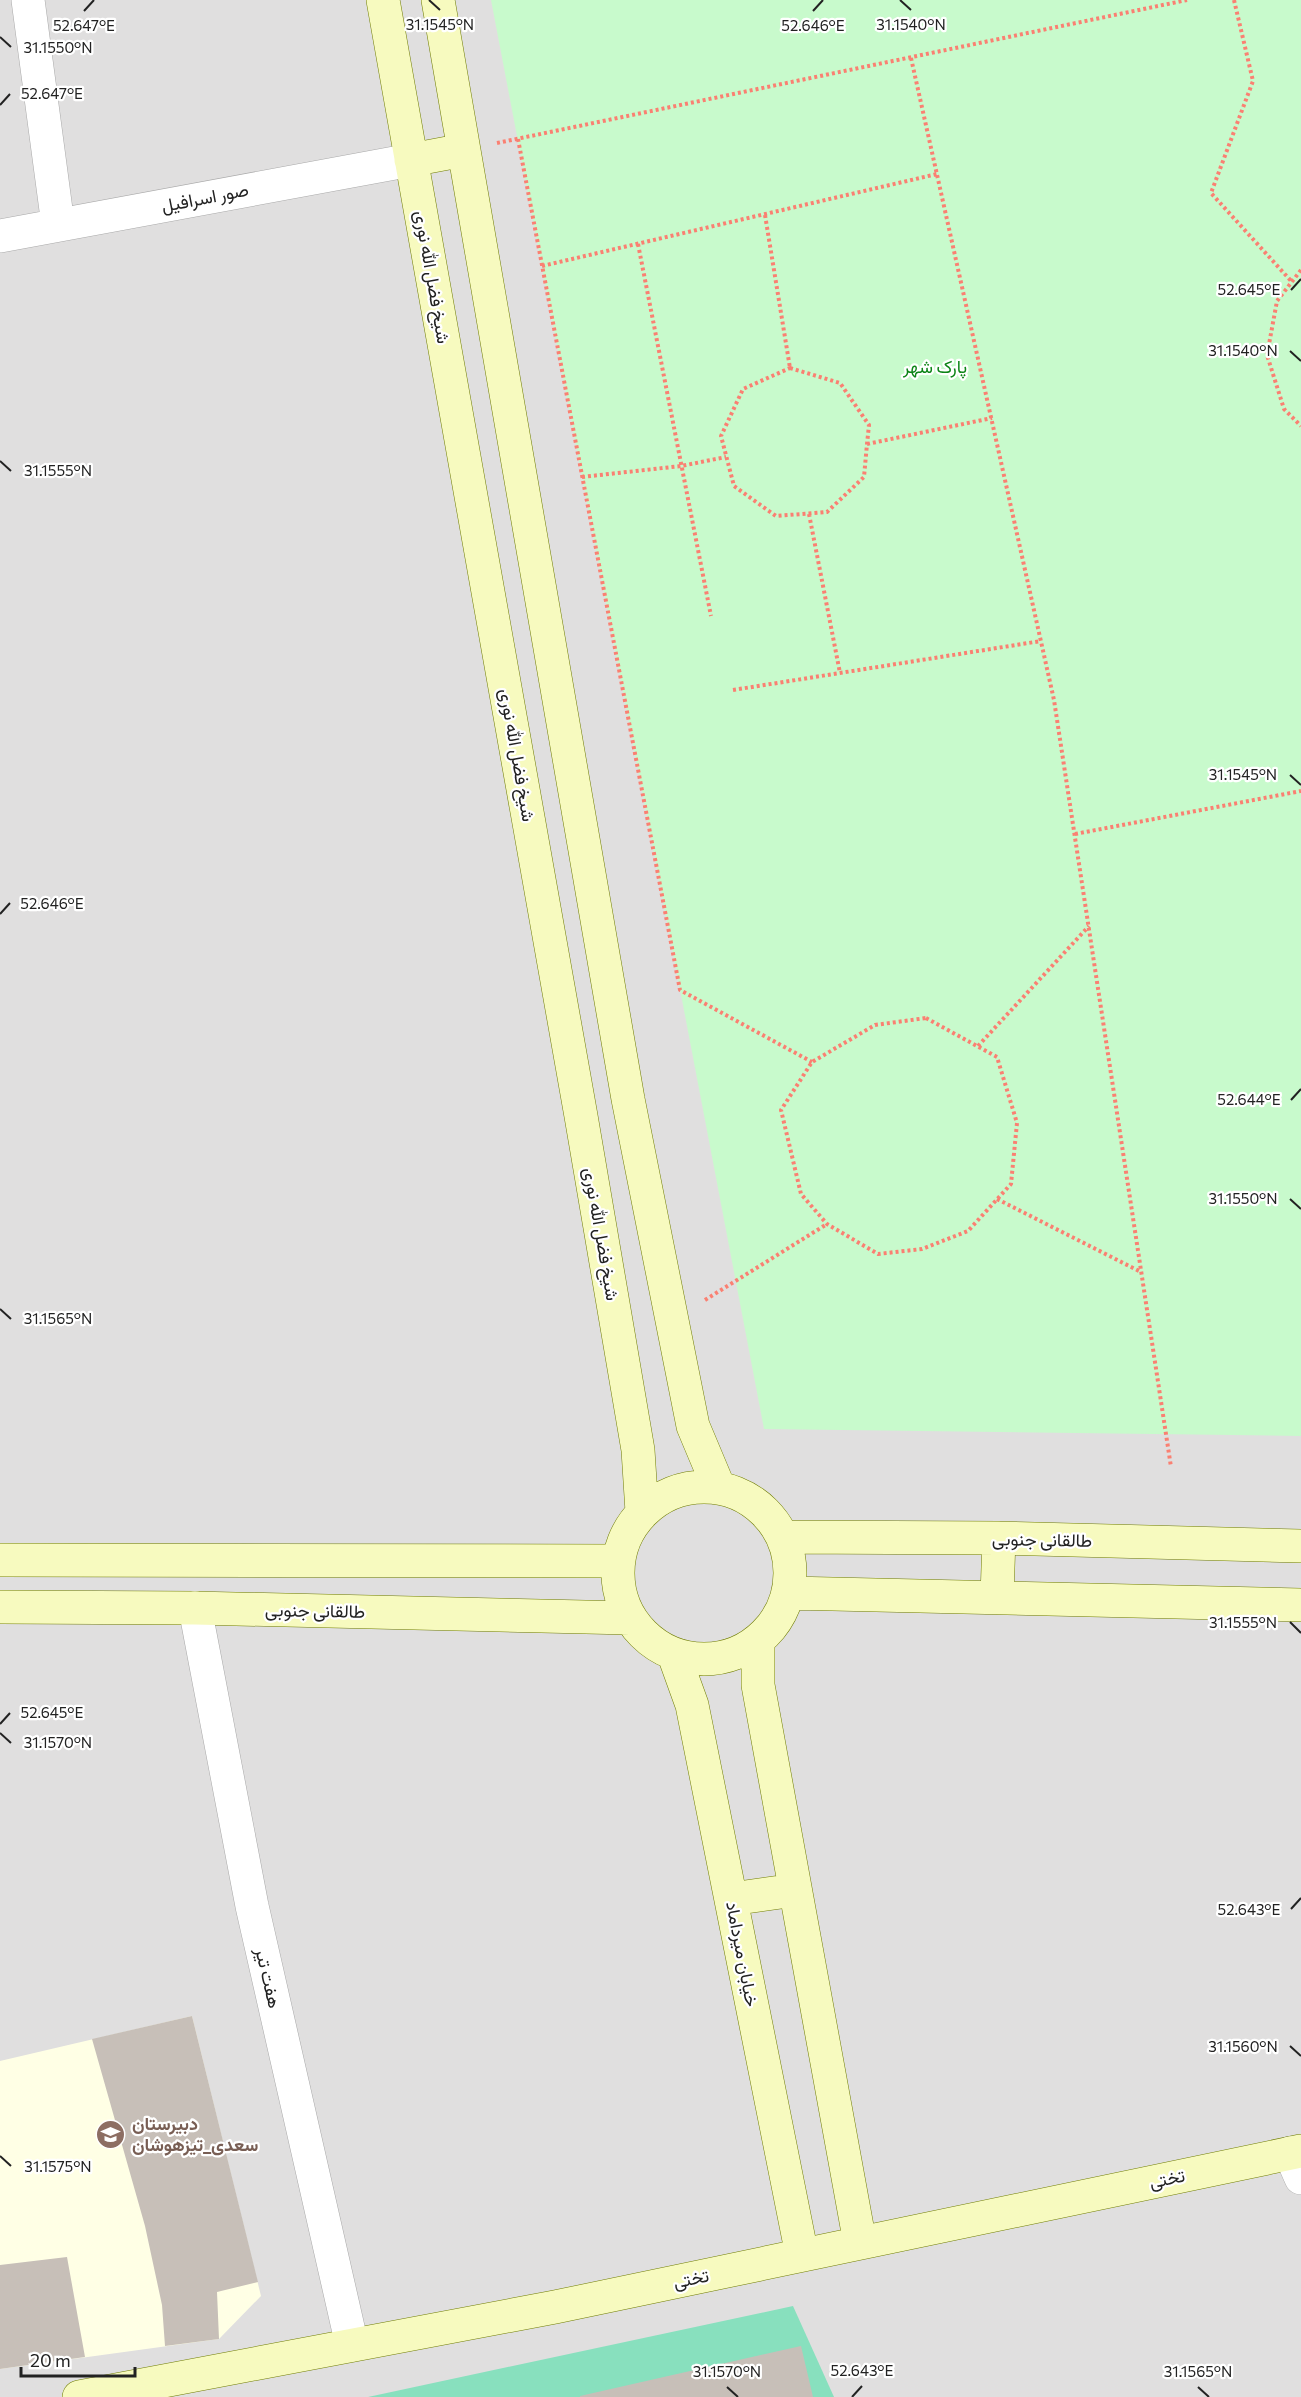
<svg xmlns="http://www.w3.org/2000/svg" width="1301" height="2397" font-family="Commissioner,Vazirmatn,sans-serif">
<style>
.residential{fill:#e0dfdf}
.education{fill:#ffffe5}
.park{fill:#c8facc}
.pitch{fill:#88e0be}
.building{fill:#c7bfb8}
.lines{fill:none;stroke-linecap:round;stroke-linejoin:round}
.street-casing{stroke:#a9a9a9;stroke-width:34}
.secondary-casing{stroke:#707d05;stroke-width:34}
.path{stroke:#fa8072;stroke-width:4;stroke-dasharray:3 3;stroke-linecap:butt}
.street{stroke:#fff;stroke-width:33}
.secondary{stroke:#f7fabf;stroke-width:33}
.ticks{fill:none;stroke:#222;stroke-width:2}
.labels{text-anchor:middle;stroke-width:4.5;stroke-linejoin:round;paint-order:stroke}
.street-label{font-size:18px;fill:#222;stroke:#fff}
.park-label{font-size:18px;fill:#0c8416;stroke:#fff}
.education-label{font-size:18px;font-weight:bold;fill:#785e54;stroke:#fff;text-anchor:start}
.ticks-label{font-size:15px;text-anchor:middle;fill:#222;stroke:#fff;stroke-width:4.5;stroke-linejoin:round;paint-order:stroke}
</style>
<rect width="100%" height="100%" fill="#f2efe9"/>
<path class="residential" d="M0,0h1301v2397h-1301z"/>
<path class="education" d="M192,2016l69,280 -42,43 -219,30v-308z"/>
<path class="park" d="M491,0h810v1436l-537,-7z"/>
<path class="pitch" d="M793,2306l41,91h-466z"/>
<path class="building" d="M192,2016l66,266 -41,10 2,47 -54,7 -3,-41 -17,-79 -53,-187z
M67,2257l18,100 -85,12v-104z
M801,2346l12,51h-233v-1z"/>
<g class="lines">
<defs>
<path id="street" d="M28,0l30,225
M0,236l411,-76
M195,1608l57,298 100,439
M1290,2153l11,25"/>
<path id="secondary" d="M383,0l198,1116 57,334 4,62
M438,0l190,1099 65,327 26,62
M411,160l53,-10
M618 1573a86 86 0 1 1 172 0a86 86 0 1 1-172 0Z
M783,1537l216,1 302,8
M0,1560l618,1
M789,1593l512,12
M997,1597l2,-59
M0,1607l195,1 435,10
M758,1641v44l102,558
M674,1655l18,50 110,550
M731,1899l64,-9
M79,2397l476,-90 746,-156"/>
</defs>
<use href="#street" class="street-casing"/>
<use href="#secondary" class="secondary-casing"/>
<path class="path" d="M1234,0l19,81 -42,112 81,89
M911,58l143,642 117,767
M518,139l162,851 132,72
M497,143l690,-143
M765,215l25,153
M638,244l73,372
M542,266l395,-92
M1301,270l-24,31 -10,54 17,54 17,17
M790,368l50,15 29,42 -2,19 -3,33 -37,35 -51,4 -42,-30 -13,-50 22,-47z
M867,444l125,-26
M582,477l99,-11 45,-9
M809,514l31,159
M733,690l308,-49
M1075,834l226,-43
M926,1018l71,39 20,66 -6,61 -43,47 -46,18 -44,5 -51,-30 -26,-30 -20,-84 31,-48 63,-37z
M978,1046l111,-120
M997,1199l144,73
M705,1300l122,-76"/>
<use href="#street" class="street"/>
<use href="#secondary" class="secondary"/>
</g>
<path class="ticks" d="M429,0l11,10M900,0l11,10M84,11l10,-11M813,11l10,-11M0,37l11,10M0,105l10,-11M1291,290l10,-11M1290,351l11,10M0,461l11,10M1290,775l11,10M0,914l10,-11M1291,1100l10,-11M1290,1199l11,10M0,1309l11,10M1290,1622l11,11M0,1724l10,-11M0,1733l11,10M1291,1909l10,-11M1290,2046l11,10M0,2156l11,10M727,2387l11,10M1198,2387l11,10M852,2397l10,-11"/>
<defs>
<symbol id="school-disc" viewBox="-11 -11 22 22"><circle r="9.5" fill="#8d6e63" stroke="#fff"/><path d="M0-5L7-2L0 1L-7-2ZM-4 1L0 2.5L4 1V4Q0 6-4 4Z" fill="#fff"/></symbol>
</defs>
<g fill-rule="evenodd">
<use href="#school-disc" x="94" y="2118" width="33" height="33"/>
</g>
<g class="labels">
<g class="street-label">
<text transform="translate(205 198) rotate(-11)" y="6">صور اسرافیل</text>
<text transform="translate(432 277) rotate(80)" y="6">شیخ فضل الله نوری</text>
<text transform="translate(517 755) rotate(80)" y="6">شیخ فضل الله نوری</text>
<text transform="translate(601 1234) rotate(80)" y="6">شیخ فضل الله نوری</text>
<text transform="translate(1042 1540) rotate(1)" y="6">طالقانی جنوبی</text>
<text transform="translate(315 1611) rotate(1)" y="6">طالقانی جنوبی</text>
<text transform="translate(742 1954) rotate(79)" y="6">خیابان میرداماد</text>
<text transform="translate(268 1978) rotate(77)" y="6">هفت تیر</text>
<text transform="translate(1167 2179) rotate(-12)" y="6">تختی</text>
<text transform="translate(691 2279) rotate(-12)" y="6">تختی</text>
</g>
<g class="park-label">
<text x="935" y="373">پارک شهر</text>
</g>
<g class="education-label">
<text x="132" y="2130">دبیرستان<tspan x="132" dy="21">سعدی_تیزهوشان</tspan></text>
</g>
</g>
<g class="ticks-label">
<text x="440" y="30">31.1545°N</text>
<text x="911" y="30">31.1540°N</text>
<text x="84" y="31">52.647°E</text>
<text x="813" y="31">52.646°E</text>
<text x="58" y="53">31.1550°N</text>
<text x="52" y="99">52.647°E</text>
<text x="1249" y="295">52.645°E</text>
<text x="1243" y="356">31.1540°N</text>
<text x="58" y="476">31.1555°N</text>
<text x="1243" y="780">31.1545°N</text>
<text x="52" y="909">52.646°E</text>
<text x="1249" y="1105">52.644°E</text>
<text x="1243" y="1204">31.1550°N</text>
<text x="58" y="1324">31.1565°N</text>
<text x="1243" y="1628">31.1555°N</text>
<text x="52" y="1718">52.645°E</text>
<text x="58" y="1748">31.1570°N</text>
<text x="1249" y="1915">52.643°E</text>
<text x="1243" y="2052">31.1560°N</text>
<text x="58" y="2172">31.1575°N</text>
<text x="862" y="2376">52.643°E</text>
<text x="727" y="2377">31.1570°N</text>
<text x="1198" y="2377">31.1565°N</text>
</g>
<path d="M21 2367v9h114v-9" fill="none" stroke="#222222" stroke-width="3"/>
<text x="30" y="2367" font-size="18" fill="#222222" stroke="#ffffff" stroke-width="4.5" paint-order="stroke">20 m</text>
</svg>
